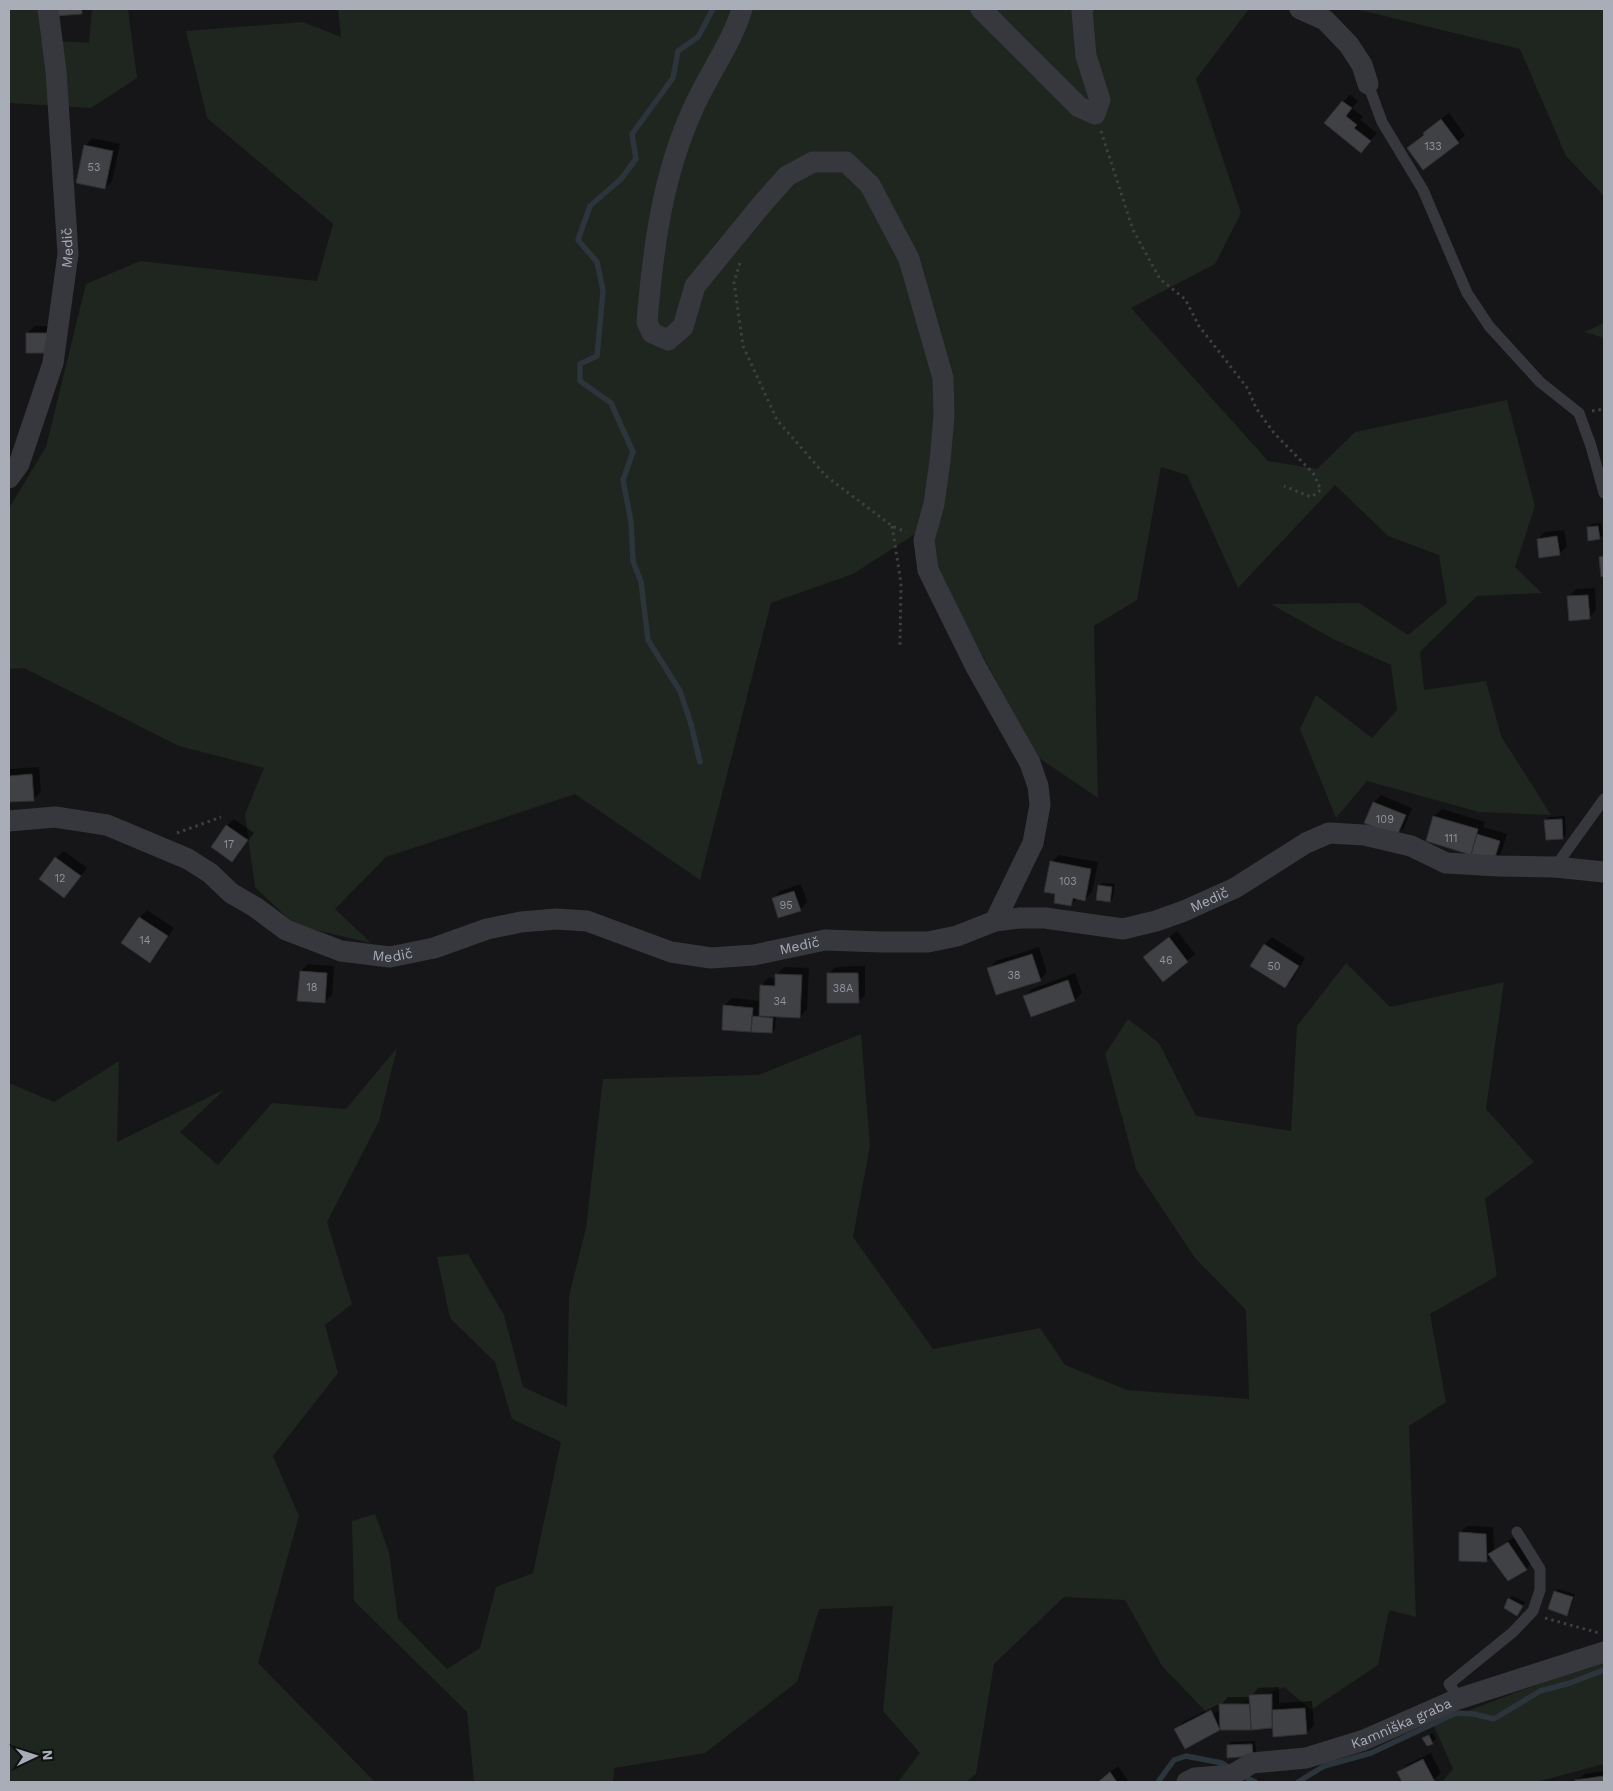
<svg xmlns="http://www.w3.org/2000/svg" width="1613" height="1791" font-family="'Work Sans',sans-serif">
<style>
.green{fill:#1e261f}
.shadow{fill:#0007}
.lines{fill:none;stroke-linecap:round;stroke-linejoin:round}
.stream{stroke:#2c353c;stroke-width:5.5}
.building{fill:#404145;stroke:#303034}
.path{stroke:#3d3f44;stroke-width:3;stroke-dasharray:2.5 4;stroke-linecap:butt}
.lane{stroke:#37383d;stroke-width:11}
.street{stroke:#37383d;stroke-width:21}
.labels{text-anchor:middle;stroke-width:4.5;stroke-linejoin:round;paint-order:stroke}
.number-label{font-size:11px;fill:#8e929b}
.street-label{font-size:14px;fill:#a8adb8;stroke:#111113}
</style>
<rect width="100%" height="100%" fill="#161618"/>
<path class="green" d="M9,9h30l2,31 48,3 3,-34h36l9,69 -46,30 -82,-5z
M338,9h911l-53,70 45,134 -26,51 -84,44 137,153 49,8 38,-37 152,-32 28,106 -20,61 27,26 -65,3 -57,56 4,38 62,-9 15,55 50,79 -72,-3 -112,-31 -31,37 -36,-89 16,-34 56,43 25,-28 -6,-45 -56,-25 -64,-36 88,-1 49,32 39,-32 -8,-48 -51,-19 -53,-51 -97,103 -51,-113 -26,-8 -24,133 -43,26 4,172 -62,-42 -60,-113 -56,-112 -67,43 -82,29 -71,277 -125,-86 -189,63 -51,52 36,34 -76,-18 -40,-38 -10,-73 19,-46 -85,-22 -155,-78 -15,1v-161l37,-61 40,-163 54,-23 177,20 16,-57 -126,-106 -21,-87 117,-9 38,15z
M1356,9h248v187l-38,-40 -46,-107z
M1604,323v15l-20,-6z
M1346,963l44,44 114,-25 -18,127 48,53 -49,37 12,77 -67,38 16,88 -37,24 7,191 -27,-7 -11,55 -67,45 -27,-23 -75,28 -47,-49 -37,-66 -61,-3 -70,67 -18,110 -10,8h-68l22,-29 -37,-42 10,-105 -74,3 -22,73 -92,71 -91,15 -1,14h-139l-7,-70 -113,-111 -2,-80 23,-7 14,38 9,67 49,50 33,-21 16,-61 37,-14 28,-131 -49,-23 -17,-57 -45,-44 -13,-61 31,-3 36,61 19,72 44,20 2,-111 17,-68 17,-149 155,-4 103,-41 9,112 -17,91 80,112 107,-21 25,37 62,25 122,9 -3,-89 -51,-52 -59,-89 -31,-115 23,-35 31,24 37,73 95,15 6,-105z
M397,1048l-18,73 -52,101 25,82 -27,21 13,48 -65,83 26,60 -41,147 117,119h-366v-699l45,19 65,-41 -2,81 108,-53 -45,43 38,33 54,-62 74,6z
M1604,1663v101l-68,18h-94l11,-13 -20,-45 153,-58z"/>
<path class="shadow" d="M56,9h30l-5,4z
M1350,94l8,7 -6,7 11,9 -3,3 17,13 -16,19 -35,-29z
M1449,113l16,22 -7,7 -49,6 23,-22z
M92,138l28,6 -8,37 -7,7 -20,-42z
M35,326h22v18l-30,-11z
M1601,523l2,12 -4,3 -11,-11 4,-3z
M1564,530l3,16 -8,8 -21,-15 7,-7z
M1595,588l1,22 -7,8 -20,-21 7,-8z
M39,767l2,25 -8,8 -24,1v-29l2,-3z
M1381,795l31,13 -8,20 -8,7 -30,-13 8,-20z
M1442,809l43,13 -2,5 24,7 -6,19 -7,7 -67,-20 7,-24z
M1565,816l1,19 -3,3 -18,-18 4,-3z
M234,819l20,14 -22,27 -5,-34z
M64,851l23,17 -23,28 -8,-38z
M1059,855l39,7 -6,30 -7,7 -7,-1 -8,7 -13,-12 -5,-31z
M1103,883l12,1 -2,14 -3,3 -11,-15z
M801,884l6,18 -7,8 -27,-11 7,-8z
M147,910l27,18 -17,26 -7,7 -27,-18 17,-26z
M1177,931l18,23 -32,26 -11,-30z
M1272,937l33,21 -13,22 -8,7 -33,-21 14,-22z
M1039,947l8,25 -7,8 -51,-11 7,-8z
M308,964l26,2 -2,29 -8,7 -23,-31z
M865,966v29l-7,7 -30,-28 8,-7z
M784,967l25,1 -2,41 -7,8 -24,-1 -1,13 -3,3 -48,-26 8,-8 29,3v-15l7,-8 9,1v-5z
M1075,973l7,20 -7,7 -50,-4 7,-7z
M1467,1526l26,1 1,23 22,-14 17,25 -7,8 -34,-13 -5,5 -26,-2 -1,-26z
M1558,1589l17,5 -5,17 -3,3 -12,-22z
M1513,1596l12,6 -8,13 -8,-16z
M1279,1687v16l33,-2 2,24 -7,8 -34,-6 -53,2 -34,18 -10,-17 7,-8 36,-18 1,2 8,-9h23l7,-9z
M1433,1733l3,6 -8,6 -4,-7z
M1255,1741l1,11 -3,3 -25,-9 3,-4z
M1431,1753l10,20 -10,9h-28l-5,-9 8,-8z
M1118,1766l11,16h-31z
M1604,1771v11h-27l7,-8z"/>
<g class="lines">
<path class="stream" d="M700,762l-9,-38 -11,-33 -32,-51 -7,-58 -8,-21 -2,-39 -8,-42 10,-28 -22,-49 -31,-22v-17l17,-8 6,-65 -6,-29 -19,-22 12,-34 31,-27 15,-20 -4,-25 41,-56 5,-27 20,-14 15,-28
M1241,1775l14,7
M1158,1782l16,-22 12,-4 36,7 9,6
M1298,1782l26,-16 47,-13 85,-40 18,1 20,5 46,-28 30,-8 34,-13"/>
</g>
<path class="building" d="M54,9h28v5l-27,2z
M1342,101l10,7 -6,8 11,9 -3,3 17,13 -10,12 -37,-30z
M1441,119l18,24 -36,27 -16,-22 17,-13 -1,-2z
M84,145l29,6 -8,38 -29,-6z
M26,333h24v20h-24z
M1598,526l2,13 -12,2 -1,-14z
M1557,536l3,19 -21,3 -2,-19z
M1604,556v20l-3,1 -2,-20z
M1588,595l2,24 -21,2 -2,-25z
M32,774l2,27 -25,1v-26z
M1373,802l33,13 -9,21 -33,-13z
M1433,816l45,13 -7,26 -45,-14z
M1562,819l1,20 -17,1 -2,-20z
M226,825l22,15 -16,22 -21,-15z
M1477,834l23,7 -6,20 -23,-6z
M55,857l26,19 -17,22 -25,-19z
M1050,861l41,8 -6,32 -12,-3 -2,8 -17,-3 1,-9 -11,-2z
M1098,885l14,2 -2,15 -14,-2z
M794,891l7,20 -23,7 -6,-20z
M139,917l29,19 -18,27 -29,-20z
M1169,937l19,25 -25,20 -20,-25z
M1264,944l35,22 -14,22 -35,-22z
M1032,954l9,27 -45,14 -9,-27z
M300,971l27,2 -2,30 -28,-2z
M827,973h31l1,30h-32z
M775,974l27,1 -2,43 -41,-2 1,-31 15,1z
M1068,980l7,21 -44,16 -8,-21z
M723,1005l30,3 -2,24 -29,-2z
M752,1016l21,2 -1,15 -21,-1z
M1459,1532l27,2 1,28 -28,-1z
M1508,1542l19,28 -19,11 -20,-27z
M1554,1591l19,6 -6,19 -19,-7z
M1508,1598l15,8 -6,10 -13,-8z
M1272,1694v34l-21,2 -2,-35z
M1219,1704h31l1,26h-31z
M1305,1708l2,26 -34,3 -1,-27z
M1211,1710l9,20 -35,19 -11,-20z
M1429,1735l4,9 -6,2 -5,-8z
M1252,1744l1,12 -26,2v-13z
M1423,1759l12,23h-33l-5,-10z
M1110,1772l7,10h-19z
M1604,1776v6h-29v-2z"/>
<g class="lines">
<path class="path" d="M1101,131l32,99 27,49 25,20 14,27 49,63 8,19 18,25 39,40 8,17 -10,7 -27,-11
M740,263l-6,19 9,64 34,74 49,56 66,50 14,6
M1592,411l12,-2
M892,526l9,57 -1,62
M177,833l44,-16
M1545,1618l54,15"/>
<path class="lane" d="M1368,84l14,38 41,68 44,103 22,33 51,56 39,31 12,33 13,47
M1555,867l49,-68
M1460,1699l-11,-15 64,-52 20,-21 7,-21v-21l-23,-37"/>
<g class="street">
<path d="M742,9c-11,36 -35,67 -50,102 -30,67 -39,138 -45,211l5,11 16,7 15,-13 12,-41 68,-83 24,-27 26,-14h33l24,23 39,74 34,119 1,38 -4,45 -6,43 -10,36 4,30 48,97 54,96 8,23 2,19 -7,38 -38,78"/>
<path d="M981,9l98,98 16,7 5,-14 -14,-44 -4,-45 1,-2"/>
<path d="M1300,9l25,11 24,25 13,20 6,19"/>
<path id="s1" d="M9,478l10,-14 34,-101 15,-109 -12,-183 -8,-62"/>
<path id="s2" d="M9,821l46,-4 52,8 81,34 22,14 21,20 24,14 31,23 55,21 49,6 44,-9 53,-19 34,-7 35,-3 31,2 84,31 40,6 43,-3 71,-15 56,2h47l29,-6 38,-15 25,-3h25l78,11 33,-8 28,-10 51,-23 71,-45 23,-10 35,2 47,11 35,17 53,3 56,1 49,5"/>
<path id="s3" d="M1187,1782l8,-4 37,-3 20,-12 54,-5 58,-18 91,-40 149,-48"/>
</g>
</g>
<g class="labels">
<g class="number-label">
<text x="1433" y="150">133</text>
<text x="94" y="171">53</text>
<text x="1385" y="823">109</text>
<text x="1451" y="842">111</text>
<text x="229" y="848">17</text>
<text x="60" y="882">12</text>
<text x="1068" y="885">103</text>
<text x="786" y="909">95</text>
<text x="145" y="944">14</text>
<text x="1166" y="964">46</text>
<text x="1274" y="970">50</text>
<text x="1014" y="979">38</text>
<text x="312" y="991">18</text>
<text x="843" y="992">38A</text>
<text x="780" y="1005">34</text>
</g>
<g class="street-label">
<text dy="5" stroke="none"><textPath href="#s1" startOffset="240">Medič</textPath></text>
<text dy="5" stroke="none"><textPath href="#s2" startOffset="1258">Medič</textPath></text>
<text dy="5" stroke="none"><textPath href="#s2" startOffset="838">Medič</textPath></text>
<text dy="5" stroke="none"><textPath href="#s2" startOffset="419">Medič</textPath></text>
<text dy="5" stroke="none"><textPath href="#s3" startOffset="225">Kamniška graba</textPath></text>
</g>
</g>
<rect width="1613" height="1791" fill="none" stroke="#a8adb8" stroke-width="20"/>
<g transform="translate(35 1756) rotate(86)" stroke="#111113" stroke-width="4" paint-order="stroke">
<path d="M0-4L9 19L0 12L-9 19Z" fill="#a8adb8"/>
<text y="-8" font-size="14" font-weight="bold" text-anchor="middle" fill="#a8adb8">N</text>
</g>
</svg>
